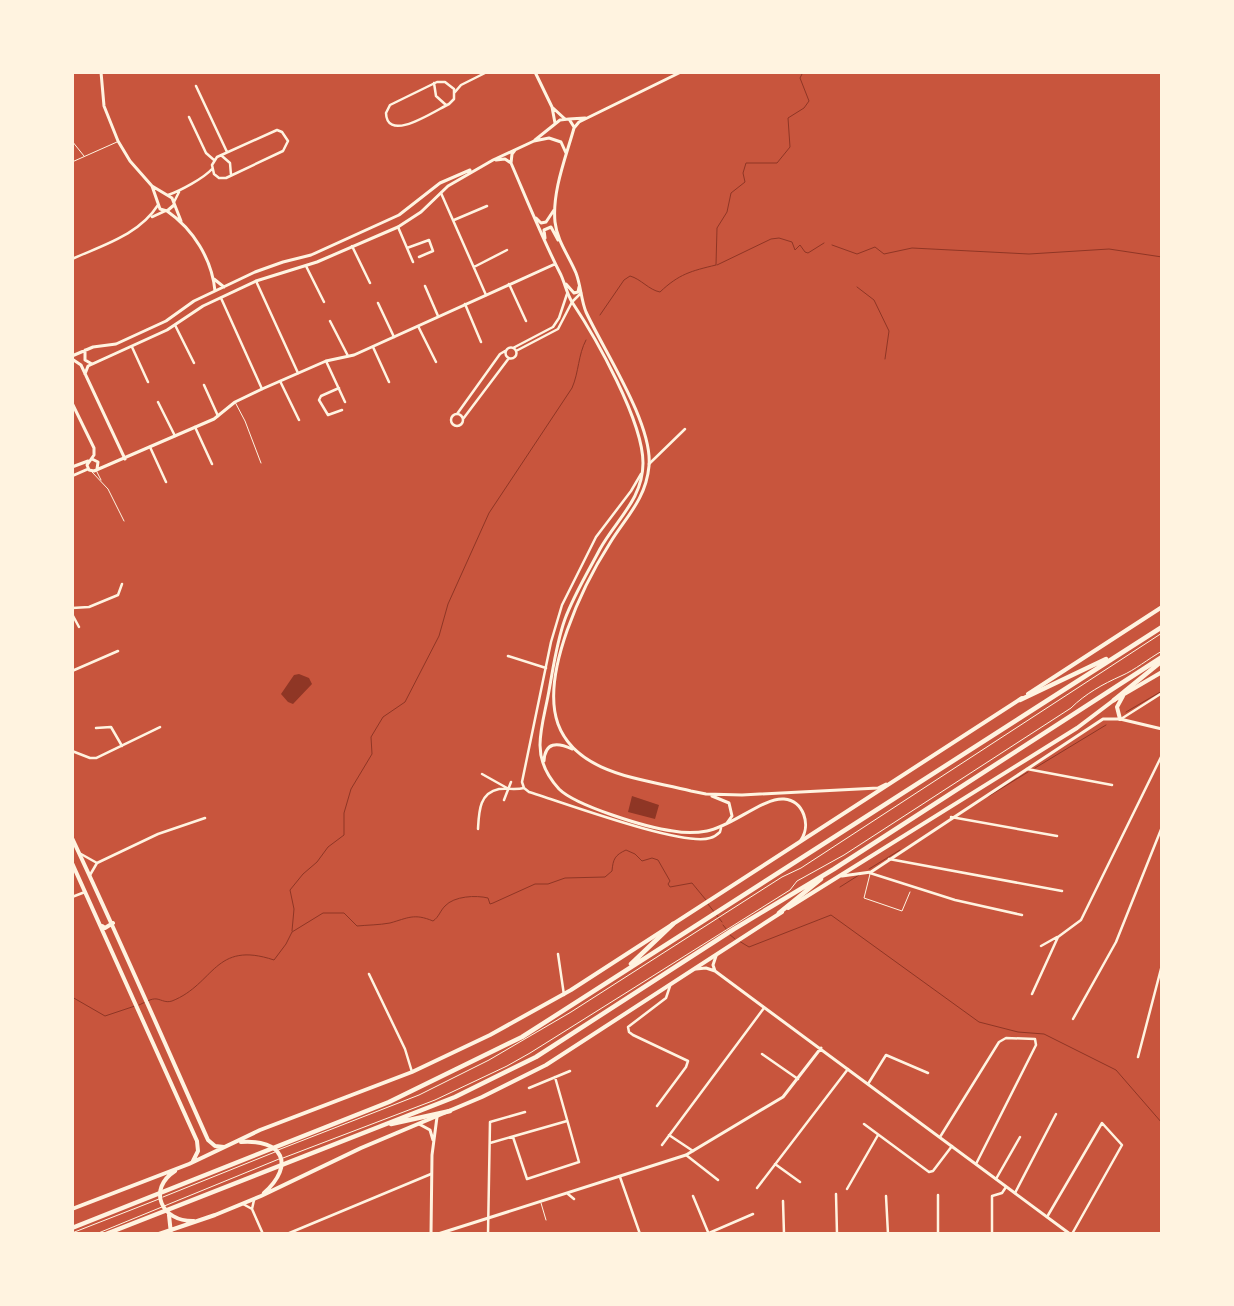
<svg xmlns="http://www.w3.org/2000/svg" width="1234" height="1306" font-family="Rubik,sans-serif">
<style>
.water{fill:#8f3625}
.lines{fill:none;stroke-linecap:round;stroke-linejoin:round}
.stream{stroke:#8f3625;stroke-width:1}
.service{stroke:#fff3e0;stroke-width:1}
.minor{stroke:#fff3e0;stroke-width:2.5}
.tertiary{stroke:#fff3e0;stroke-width:3}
.primary{stroke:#fff3e0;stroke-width:4}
.motorway{stroke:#fff3e0;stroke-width:4.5}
</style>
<rect width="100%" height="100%" fill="#c8553d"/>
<path class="water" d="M299,674l10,4 3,6 -19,20 -5,-2 -7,-8 13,-19z
M632,796l27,9 -4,14 -27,-7z"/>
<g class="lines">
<path class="stream" d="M832,245l25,9 18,-7 9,7 28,-6 117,6 80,-5 53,8
M717,265l54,-26 8,-1 13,4 3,8 5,-5 5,7 3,1 16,-10
M857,287l17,13 15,31 -4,28
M600,315l24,-35 6,-4c11,3 19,14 30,16 19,-18 31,-21 56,-27l1,-37 10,-16 4,-19 14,-11 -2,-9 3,-10h31l13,-16 -2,-29 16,-10 5,-7 -9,-23 3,-6
M1126,712l36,-21
M1035,768l71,-43
M989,796l39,-24
M869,869l31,-19
M840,887l19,-12
M708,904l14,18
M723,925l4,5
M292,931l2,-22 -4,-19 13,-16 14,-12 11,-15 16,-12v-22l7,-24 21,-35 -1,-17 12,-20 22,-15 34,-66 9,-32 41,-91 83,-125c7,-16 6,-33 14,-48
M729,934l6,5
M739,941l10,6 82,-32 148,107 39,10 26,2 72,36 46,53
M72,997l33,19 30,-10
M139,1005c5,-2 12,-7 18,-6 5,1 9,4 15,2 43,-17 42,-61 102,-41l12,-16 6,-12 31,-19h21l13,13c10,-1 22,-1 33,-3 18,-5 24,-10 43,-2 6,-4 7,-10 12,-15 9,-10 31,-11 43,-8l2,6 3,-1 42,-19h13l17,-6 40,-1 7,-6c1,-12 3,-16 14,-21l9,4 7,7 10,-3 6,2 12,21 -2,3 2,3 22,-4 14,17"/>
<path class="service" d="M72,141l12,15
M72,162l45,-20
M235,402l10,19 16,42
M96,470l5,10
M92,472l16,17 16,32
M870,874l-6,24 38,13 8,-19
M278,1150l141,-55 70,-35 82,-48 211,-135 19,-9 361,-235
M283,1158l152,-58 72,-34 23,-13 260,-163 7,-9 47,-26 227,-147c14,-14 32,-24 50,-32 14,-6 27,-17 41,-25
M163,1197l112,-45
M541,1203l5,17
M72,1233l87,-34
M96,1234l183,-75"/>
<path class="minor" d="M437,82h8l9,7v10l-5,5c-13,6 -62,40 -63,9l4,-8z
M434,83l2,13 10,9
M196,86l31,66
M455,92l6,-7 26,-13
M189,117l17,36 8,7
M277,130l5,2 6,9 -5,10 -57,27h-7l-5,-4 -2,-9 5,-8z
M222,156l8,7 1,12
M441,193l45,102
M168,195c12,-4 36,-17 44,-26
M174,202l5,-10
M152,217l13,-6
M454,220l33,-14
M398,227l15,35
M352,246l18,37
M407,248l22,-8 4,11 -14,6
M72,259c31,-14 67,-24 86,-54
M306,266l18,36
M474,267l33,-17
M256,281l42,92
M509,284l17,37
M425,286l13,30
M221,298l41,91
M378,303l16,34
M465,304l16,38
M330,321l18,35
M175,325l19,38
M418,326l18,36
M132,347l16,35
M373,347l16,35
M505.5 353a5.5 5.5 0 1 1 11 0a5.5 5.5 0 1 1-11 0Z
M513,348l40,-21 6,-9 8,-24
M516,351l42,-22 14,-27 9,-9
M326,361l19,41
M280,381l19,39
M204,385l14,31
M339,388l-18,8 -2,4 9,15 14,-5
M158,402l17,34
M451 420a6 6 0 1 1 12 0a6 6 0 1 1-12 0Z
M457,414l43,-60 5,-3
M463,419l46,-61
M195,427l17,37
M150,447l16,35
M649,464l36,-35
M641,474l-10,17 -35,46 -34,68 -11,37 -29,140 2,6 5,4c33,10 154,55 181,46 4,-1 7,-3 10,-6l1,-4
M72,608l17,-1 29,-12 4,-11
M72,614l7,13
M508,656l38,12
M72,671l46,-20
M1121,719l41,-26
M96,728l15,-1 11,19
M72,751l18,7h6l64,-31
M1027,769l85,16
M482,774l25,14
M504,800l7,-18
M951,817l106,19
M478,829c1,-17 1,-36 21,-40 8,-1 17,1 25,-1
M81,854l16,9
M889,859l173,32
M870,873l85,27 67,15
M90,875l7,-12 61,-29 47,-16
M72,897l13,-5
M1041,946l16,-9
M558,954l6,41
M369,974l36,75 7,23
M1032,994l26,-57 23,-17 81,-165
M1073,1019l43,-77 46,-115
M762,1054l36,25
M1138,1057l24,-92
M868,1084l18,-29 42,18
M529,1088l41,-17
M657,1106l29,-39 2,-6 -55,-26 -4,-3 -1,-5 38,-29 4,-12
M864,1124l65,48 4,-1 19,-25
M669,1135l24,16
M513,1137l14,42 52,-17 -24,-85
M940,1137l59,-95 7,-4 29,1 1,6 -60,119
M490,1143l77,-22
M662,1145l102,-137
M686,1155l32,25
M775,1164l25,18
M620,1177l20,57
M996,1179l24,-42
M757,1188l91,-119
M847,1189l31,-54
M1015,1193l41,-79
M568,1194l6,5
M836,1194l1,40
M938,1195v39
M693,1196l15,36
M886,1196l2,38
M254,1200l-2,9 11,25
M783,1201l1,33
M243,1204l9,5
M1047,1217l55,-94 20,22 -50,89
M709,1233l44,-19
M287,1234l144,-60
M488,1234l2,-112 35,-10
M992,1234v-38l10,-3 4,-6"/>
<path class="tertiary" d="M101,72l3,34 14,35 12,20 22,25 20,12 9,23
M535,72l17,35 3,16
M681,72l-102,50 -5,6c-8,29 -22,63 -19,94 2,19 14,34 21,51 5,13 5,27 10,39 18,39 67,112 63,154 -3,33 -23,51 -39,77 -27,42 -70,131 -52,181 19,51 87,55 133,67l15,3 36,1 136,-7 8,-4
M553,108l12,11
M569,119l16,-1
M535,140l25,-20 9,-1 5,8
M515,150l-3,4 -1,9c16,37 31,75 50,112 4,9 6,19 11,27 24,36 71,119 71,161 0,36 -27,57 -43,86 -12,23 -26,46 -35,70 -9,25 -12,51 -17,77 -3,16 -8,33 -8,49 0,16 8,32 19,44 17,17 89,39 114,42 11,2 23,2 34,0 24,-4 57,-34 77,-32 20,2 27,26 17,41
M496,160l9,-1 6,4
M152,186l8,23 7,2 7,-6
M167,211c26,18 45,48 48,80
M536,218l5,5 5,-1 8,-12
M545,238l-1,-8 7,-3 7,13
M214,279l10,8
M566,284l8,9 4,-1 1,-5
M85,350v10l7,4
M72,356l21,-9 23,-3 50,-23 28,-20 61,-29 28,-10 28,-7 88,-40 41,-32 30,-13
M72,359l9,6 44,94
M85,374l3,-8 79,-36 36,-24 53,-25 61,-19 81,-35 23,-15 27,-26 45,-26 41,-19 15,-3 12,4 5,11
M72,403l22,45v7l-7,10 2,5 5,1 120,-52 21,-17 27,-13 64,-28 28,-6 201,-91
M92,459l6,3 -1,7
M72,467l16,-6
M72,476l16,-7
M544,761c1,-19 13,-19 28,-12
M712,796l17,7 3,13 -5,7
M842,876l29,-4 232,-153h17l42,10
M696,969l10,-1 9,3 355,263
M715,971l-2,-6 3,-9
M419,1124l11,6 3,10
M431,1234l1,-79 5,-38
M438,1234l248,-79 97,-58 38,-49"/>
<path class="primary" d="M1028,694l134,-87
M1120,719l-3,-12 6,-11
M72,838c47,100 91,201 136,302l7,6 9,1
M72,863l125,278 1,10 -5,10
M788,908l289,-180 37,-28 48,-28
M102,926l3,2 8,-5
M241,1142c41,-3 55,22 23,51
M175,1171c-28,18 -14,51 19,50
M72,1209l117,-45 71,-34 152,-58 78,-37 81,-45 451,-292
M169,1215l2,19
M159,1234l56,-19 46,-19 100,-48 121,-51 64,-32 236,-153"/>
<path class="motorway" d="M1020,700l86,-41
M1114,700l48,-39
M779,913l42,-34
M631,964l42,-40
M391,1124l59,-13
M72,1228l317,-126 133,-65 640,-410
M106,1234l349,-137 81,-40 198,-128 100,-60 328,-212"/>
</g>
<rect width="1234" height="1306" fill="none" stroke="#fff3e0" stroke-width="148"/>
</svg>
